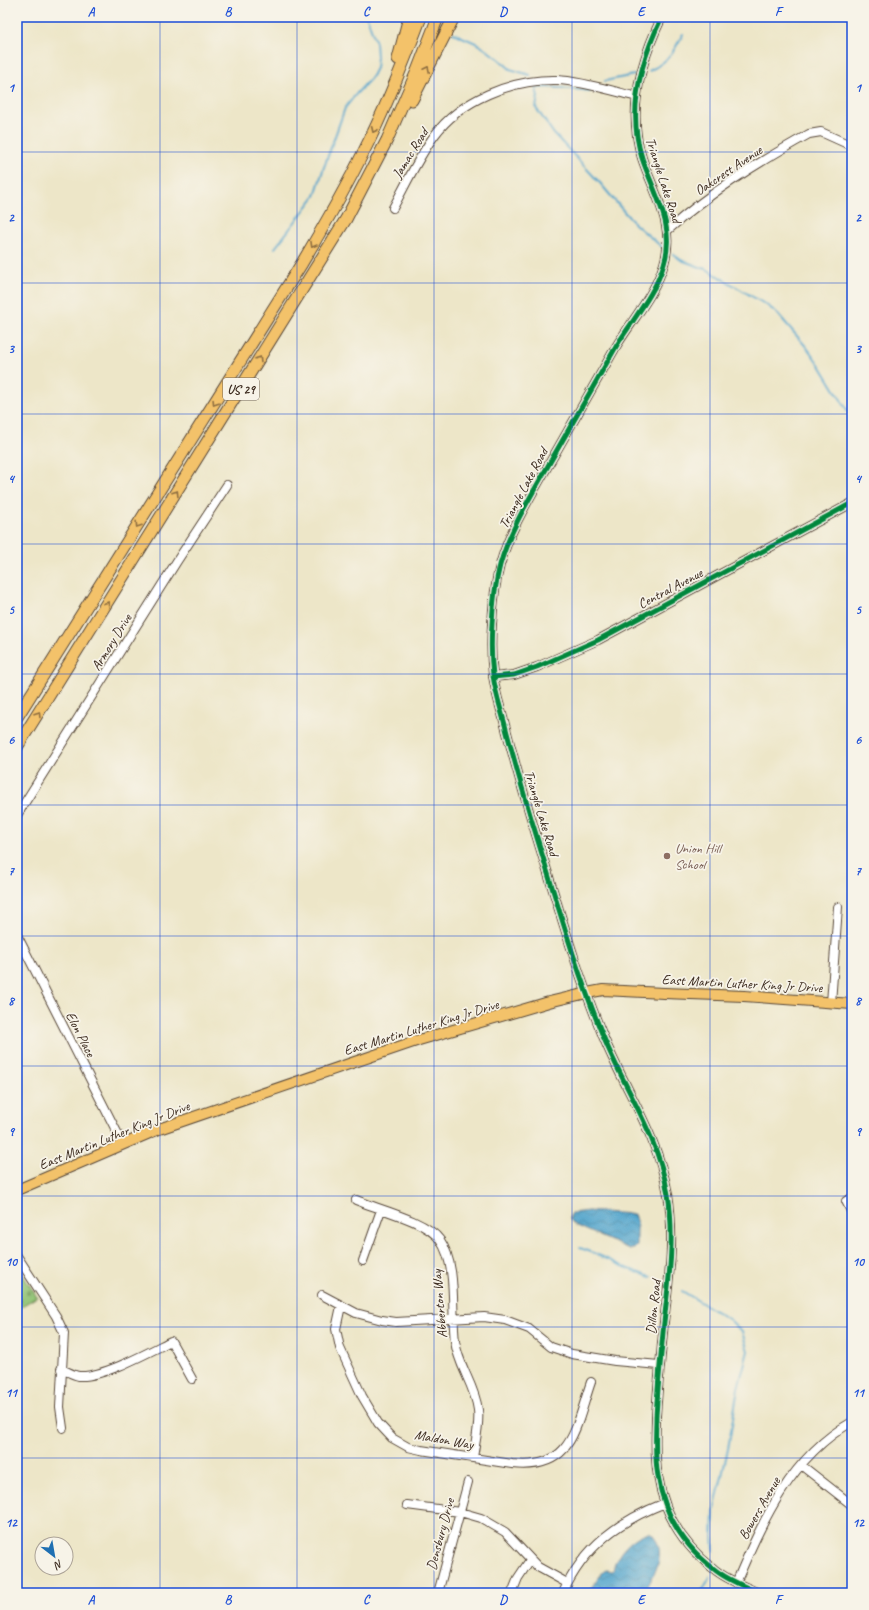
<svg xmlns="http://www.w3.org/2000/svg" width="869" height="1610" font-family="Caveat,sans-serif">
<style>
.cemetery{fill:url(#cemetery-stones);stroke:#667649}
.water{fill:url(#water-waves);stroke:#466775}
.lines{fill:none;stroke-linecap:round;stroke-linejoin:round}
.stream{stroke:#51a4cc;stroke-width:2}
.minor-casing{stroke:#564638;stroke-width:10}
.major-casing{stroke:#564638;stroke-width:12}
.highway-casing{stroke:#564638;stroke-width:13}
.minor{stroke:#fff;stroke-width:8}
.major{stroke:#f3c26a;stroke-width:10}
.highway{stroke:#f3c26a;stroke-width:11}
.cycleway-casing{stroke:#f7f3e8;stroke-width:8}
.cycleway{stroke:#00873e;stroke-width:5}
.oneway{stroke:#8e6e40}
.grid{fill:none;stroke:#1d4ed8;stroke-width:1;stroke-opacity:0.55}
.education-dot{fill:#8d6e63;stroke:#f7f3e8;stroke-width:1.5}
.labels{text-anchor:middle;stroke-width:3.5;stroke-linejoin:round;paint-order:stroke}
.shield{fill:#f7f3e8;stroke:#73665b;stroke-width:1}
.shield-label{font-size:13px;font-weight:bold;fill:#3b2a1e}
.street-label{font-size:14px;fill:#3b2a1e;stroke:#f7f3e8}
.education-label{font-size:14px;fill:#785e54;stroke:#f7f3e8;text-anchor:start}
.neatline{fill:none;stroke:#1d4ed8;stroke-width:1.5}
.grid-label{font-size:13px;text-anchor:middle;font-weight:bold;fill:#1d4ed8}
</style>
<defs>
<pattern id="cemetery-stones" width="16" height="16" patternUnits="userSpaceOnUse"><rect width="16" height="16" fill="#91c374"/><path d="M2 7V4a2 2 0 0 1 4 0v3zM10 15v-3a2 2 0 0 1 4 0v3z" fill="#789f5f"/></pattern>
<pattern id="water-waves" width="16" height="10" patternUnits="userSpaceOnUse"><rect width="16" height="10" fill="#51a4cc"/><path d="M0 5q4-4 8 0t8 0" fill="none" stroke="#4486a5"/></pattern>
</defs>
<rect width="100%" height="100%" fill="#f7f3e8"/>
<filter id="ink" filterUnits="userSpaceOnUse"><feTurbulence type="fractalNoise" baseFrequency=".025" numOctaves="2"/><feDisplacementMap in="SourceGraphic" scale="8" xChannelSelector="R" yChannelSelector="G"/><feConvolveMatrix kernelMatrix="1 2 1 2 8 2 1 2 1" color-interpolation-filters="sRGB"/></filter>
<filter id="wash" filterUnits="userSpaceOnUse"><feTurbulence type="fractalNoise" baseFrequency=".012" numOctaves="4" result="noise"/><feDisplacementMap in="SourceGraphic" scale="16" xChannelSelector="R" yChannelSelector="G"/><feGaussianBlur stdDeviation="0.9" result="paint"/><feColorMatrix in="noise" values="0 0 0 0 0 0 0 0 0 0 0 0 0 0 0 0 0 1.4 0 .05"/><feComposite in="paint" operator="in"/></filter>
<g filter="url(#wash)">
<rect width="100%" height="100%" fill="#ede6c8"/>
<path class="cemetery" d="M17,1266l20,31 -20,12z"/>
<path class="water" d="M588,1211l46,3 3,9v23l-3,3h-5l-54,-24 -5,-5v-4l2,-3z
M649,1532c5,3 6,5 8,10 8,17 -5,36 -13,51h-57l16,-21 3,-2 7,1c3,-18 19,-34 36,-39z"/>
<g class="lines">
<path class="stream" d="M453,33l25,11 21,15 11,10 20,6
M649,71c20,-10 24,-18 34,-37
M605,81l29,-6
M535,86l3,10 -2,12 18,26 46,49 26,31 10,11 26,22
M537,88l10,-1 46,4
M275,248l40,-52 8,-26 22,-62 12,-15 14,-15 5,-10 1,-11 -1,-14 -9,-26
M673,254l8,6 27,10 60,36 10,8 30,35 13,18 31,51
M580,1248c25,8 46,22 71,29
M682,1291l48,29 12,12 6,19 -10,37 -10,61 -14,62 -1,25 1,15
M701,1593l9,-16"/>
</g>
</g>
<g filter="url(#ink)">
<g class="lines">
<defs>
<path id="minor" d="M662,17c-21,43 -35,94 -20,141 12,36 34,67 22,106 -9,30 -31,55 -47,81 -23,40 -46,80 -68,119 -18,32 -39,65 -49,101 -5,19 -7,39 -8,59 -1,17 -1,35 1,51 2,17 8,34 12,50 10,39 21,77 33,116 20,65 39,132 65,195 23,56 54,97 65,158 7,43 1,86 -4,128 -3,32 -6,63 -8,94 0,20 -2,40 2,60 6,38 26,70 56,93 13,11 30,17 45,24
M393,208c13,-24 25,-50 41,-72 26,-36 78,-57 123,-56 24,1 56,11 80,17
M668,230c42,-38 91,-68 141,-96l12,-2 31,14
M493,677l21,-2 23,-8 61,-27 254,-137
M17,815l160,-254 50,-76
M17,935l106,209
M831,1003l7,-96
M852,1198l-6,3 6,12
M356,1200c22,9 71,21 84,40 18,26 11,71 15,101 3,25 20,44 23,69 2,15 -3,32 -5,48
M17,1256l39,60 8,17 -4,74 3,21
M363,1261l18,-51
M322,1295l34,18 26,7 14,2 88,-5 21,3 24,9 22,18 21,7 43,7 44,4
M341,1306l-5,23 4,19 22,48 16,27 14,15 16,9 13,3 91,14c61,7 63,-36 79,-82
M61,1369c6,2 12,6 18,7 23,2 70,-24 92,-35l21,38
M801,1465l51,40
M407,1505l53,7 21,6 24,14 33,35 29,16
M736,1583c26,-61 55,-127 116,-161
M438,1593l30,-111
M512,1593l6,-15 12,-18
M563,1593c21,-47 56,-72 102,-90"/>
<path id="major" d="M17,1190l142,-61 260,-89 130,-38 38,-9 16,-3 61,3 80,3 108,8"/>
<path id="highway" d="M398,59l11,-42
M412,100l42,-83
M17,717l285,-454c22,-37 43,-73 62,-112 22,-43 40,-89 57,-134
M17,747l329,-528 41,-79 30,-69 21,-54"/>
</defs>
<use href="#minor" class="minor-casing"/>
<use href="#major" class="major-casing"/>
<use href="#highway" class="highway-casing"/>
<use href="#minor" class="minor"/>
<use href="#major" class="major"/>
<use href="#highway" class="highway"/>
<defs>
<path id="cycleway" d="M662,17c-21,43 -35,94 -20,141 12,36 34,67 22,106 -9,30 -31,55 -47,81 -23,40 -46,80 -68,119 -18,32 -39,65 -49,101 -5,19 -7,39 -8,59 -1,17 -1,35 1,51 2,17 8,34 12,50 10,39 21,77 33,116 20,65 39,132 65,195 23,56 54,97 65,158 7,43 1,86 -4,128 -3,32 -6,63 -8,94 0,20 -2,40 2,60 6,38 26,70 56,93 13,11 30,17 45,24
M493,677l21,-2 23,-8 61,-27 254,-137"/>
</defs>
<use href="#cycleway" class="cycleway-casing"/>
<use href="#cycleway" class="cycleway"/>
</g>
<defs><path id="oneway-chevron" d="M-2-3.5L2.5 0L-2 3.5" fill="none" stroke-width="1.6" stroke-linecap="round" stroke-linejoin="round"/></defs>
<g class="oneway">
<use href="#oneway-chevron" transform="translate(427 69) rotate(-64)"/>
<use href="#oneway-chevron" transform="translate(374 130) rotate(115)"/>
<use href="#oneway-chevron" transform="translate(313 245) rotate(120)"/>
<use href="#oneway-chevron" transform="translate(259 359) rotate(-58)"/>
<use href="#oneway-chevron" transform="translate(215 403) rotate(122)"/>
<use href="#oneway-chevron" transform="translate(176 493) rotate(-58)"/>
<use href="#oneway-chevron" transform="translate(138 525) rotate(123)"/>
<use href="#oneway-chevron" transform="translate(107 604) rotate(-58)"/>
<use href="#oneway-chevron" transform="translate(38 714) rotate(-58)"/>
</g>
</g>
<path class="grid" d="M160,17v1576M297,17v1576M434,17v1576M572,17v1576M710,17v1576M17,152h835M17,283h835M17,414h835M17,544h835M17,674h835M17,805h835M17,936h835M17,1066h835M17,1196h835M17,1327h835M17,1458h835"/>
<circle class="education-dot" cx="667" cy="856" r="4"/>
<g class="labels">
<rect class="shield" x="223" y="378" width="36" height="22" rx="3"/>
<g class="shield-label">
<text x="241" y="394">US 29</text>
</g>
<g class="street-label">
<text transform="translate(410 153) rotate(-58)" y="5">Jamac Road</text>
<text transform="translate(728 170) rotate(-34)" y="5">Oakcrest Avenue</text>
<text transform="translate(664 180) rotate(72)" y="5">Triangle Lake Road</text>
<text transform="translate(523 488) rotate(-62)" y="5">Triangle Lake Road</text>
<text transform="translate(670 588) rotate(-28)" y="5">Central Avenue</text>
<text transform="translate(111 642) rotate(-58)" y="5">Armory Drive</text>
<text transform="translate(542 813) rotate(73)" y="5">Triangle Lake Road</text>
<text transform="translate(742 983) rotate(3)" y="5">East Martin Luther King Jr Drive</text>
<text transform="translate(421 1027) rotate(-17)" y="5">East Martin Luther King Jr Drive</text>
<text transform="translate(81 1034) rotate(63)" y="5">Elon Place</text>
<text transform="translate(114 1135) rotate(-22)" y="5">East Martin Luther King Jr Drive</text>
<text transform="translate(439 1304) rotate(-95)" y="5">Abberton Way</text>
<text transform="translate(653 1307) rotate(-84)" y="5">Dillon Road</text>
<text transform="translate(444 1439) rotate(10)" y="5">Maldon Way</text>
<text transform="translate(759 1508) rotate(-60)" y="5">Bowers Avenue</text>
<text transform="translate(440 1534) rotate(-75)" y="5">Densbury Drive</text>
</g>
<g class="education-label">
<text x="675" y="853">Union Hill<tspan x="675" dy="16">School</tspan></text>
</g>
</g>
<rect width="869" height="1610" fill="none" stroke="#f7f3e8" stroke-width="44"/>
<g transform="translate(54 1556) rotate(149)"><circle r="19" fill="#f7f3e8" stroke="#aca397"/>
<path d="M0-3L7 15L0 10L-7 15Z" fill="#1f6fb2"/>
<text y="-6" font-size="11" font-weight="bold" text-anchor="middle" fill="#3b2a1e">N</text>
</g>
<rect x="22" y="22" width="825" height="1566" class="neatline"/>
<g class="grid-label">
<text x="91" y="16">A</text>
<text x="228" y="16">B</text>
<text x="366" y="16">C</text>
<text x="503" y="16">D</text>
<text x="641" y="16">E</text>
<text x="778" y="16">F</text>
<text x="11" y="92">1</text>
<text x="858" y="92">1</text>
<text x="11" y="222">2</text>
<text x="858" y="222">2</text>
<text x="11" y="353">3</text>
<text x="858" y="353">3</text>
<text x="11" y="483">4</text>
<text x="858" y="483">4</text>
<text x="11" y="614">5</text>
<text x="858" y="614">5</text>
<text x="11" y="744">6</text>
<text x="858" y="744">6</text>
<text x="11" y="875">7</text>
<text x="858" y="875">7</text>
<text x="11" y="1005">8</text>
<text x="858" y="1005">8</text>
<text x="11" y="1136">9</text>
<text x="858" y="1136">9</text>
<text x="11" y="1266">10</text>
<text x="858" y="1266">10</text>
<text x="11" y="1397">11</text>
<text x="858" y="1397">11</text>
<text x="11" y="1527">12</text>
<text x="858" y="1527">12</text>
<text x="91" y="1604">A</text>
<text x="228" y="1604">B</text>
<text x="366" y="1604">C</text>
<text x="503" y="1604">D</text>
<text x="641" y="1604">E</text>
<text x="778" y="1604">F</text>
</g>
</svg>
